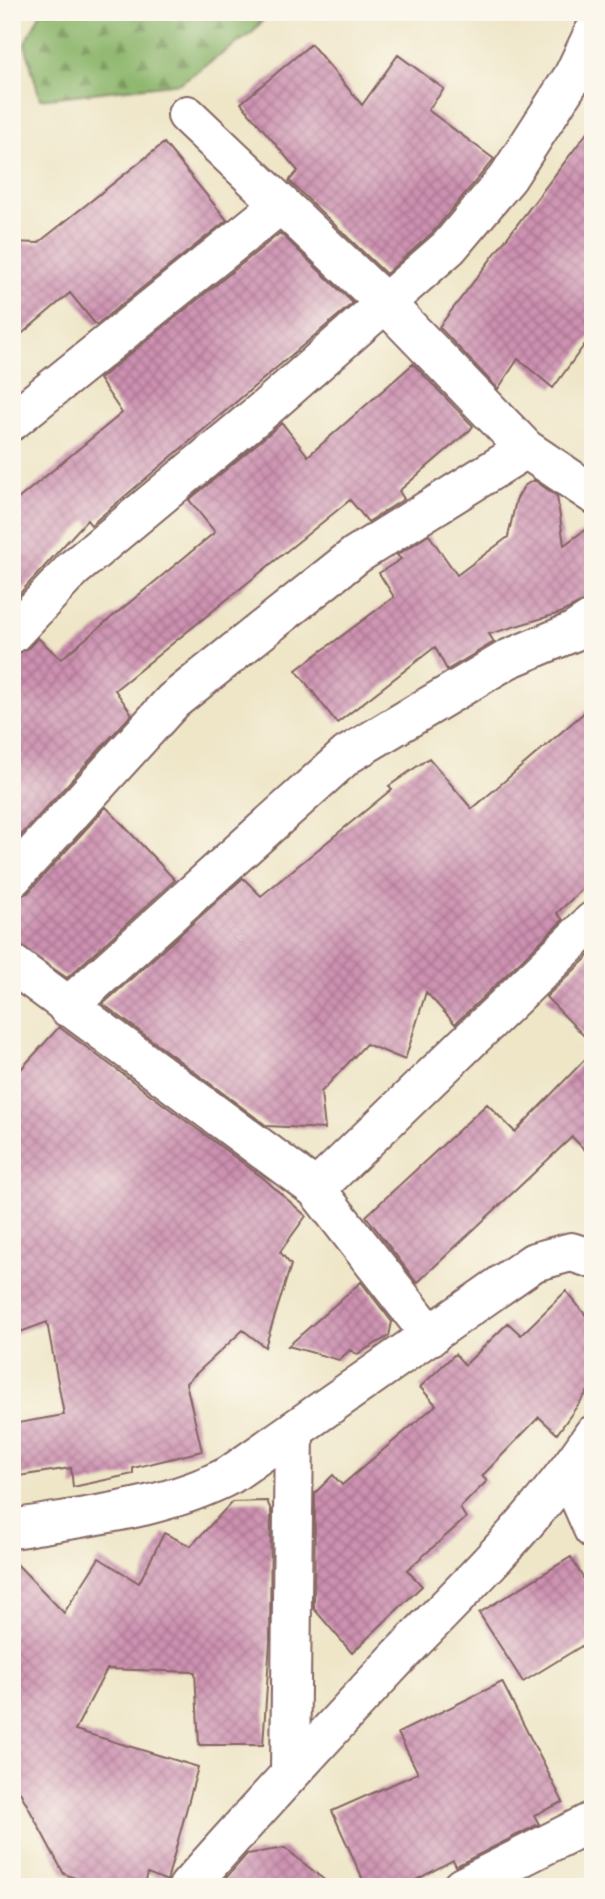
<svg xmlns="http://www.w3.org/2000/svg" width="605" height="1899" font-family="Vollkorn,serif">
<style>
.forest{fill:url(#forest-firs);stroke:#6d6c4d;stroke-width:2}
.building{fill:url(#building-cross-hatch)}
.lines{fill:none;stroke-linecap:round;stroke-linejoin:round}
.street-casing{stroke:#846562;stroke-width:42}
.street{stroke:#fff;stroke-width:38}
</style>
<defs>
<pattern id="forest-firs" width="22" height="20" patternUnits="userSpaceOnUse" patternTransform="scale(1.75)"><rect width="22" height="20" fill="#90b86f"/><path d="M5 1l3.5 6h-7zM16 11l3.5 6h-7z" fill="#78955b"/></pattern>
<pattern id="building-cross-hatch" width="8" height="8" patternUnits="userSpaceOnUse" patternTransform="scale(1.75)"><rect width="8" height="8" fill="#cd91b1"/><path d="M0 0l8 8M0 8l8-8" fill="none" stroke="#a87690"/></pattern>
</defs>
<rect width="100%" height="100%" fill="#fbf7ec"/>
<filter id="ink" filterUnits="userSpaceOnUse"><feTurbulence type="fractalNoise" baseFrequency=".0143" numOctaves="2"/><feDisplacementMap in="SourceGraphic" scale="14" xChannelSelector="R" yChannelSelector="G"/><feConvolveMatrix kernelMatrix="1 2 1 2 8 2 1 2 1" color-interpolation-filters="sRGB"/></filter>
<filter id="wash" filterUnits="userSpaceOnUse"><feTurbulence type="fractalNoise" baseFrequency=".00686" numOctaves="4" result="noise"/><feDisplacementMap in="SourceGraphic" scale="28" xChannelSelector="R" yChannelSelector="G"/><feGaussianBlur stdDeviation="1.57" result="paint"/><feColorMatrix in="noise" values="0 0 0 0 0 0 0 0 0 0 0 0 0 0 0 0 0 1.4 0 .05"/><feComposite in="paint" operator="in"/></filter>
<g filter="url(#wash)">
<rect width="100%" height="100%" fill="#efe6c8"/>
<path class="forest" d="M41,12h229l-18,21 -72,50 -140,16 -15,-55z"/>
<g id="blocks">
<path class="building" d="M311,44l51,61 36,-50 46,34 -16,21 66,49 -61,73 -47,42 -97,-93 9,-10 -57,-68z
M593,125v208l-40,55 -35,-29 -20,30 -59,-62z
M164,143l63,77 -131,105 -26,-32 -58,49v-100l26,1z
M280,233l73,70 -262,222 -4,-5 -75,82v-98l110,-91 -23,-34z
M413,364l60,62 -3,4 -71,61 5,8 -36,23 -18,-22 -235,190 17,24 -120,131v-190l15,-6 11,-11 23,21 154,-127 -26,-32 93,-77 26,33z
M534,480l23,16 7,49 29,-21v73l-33,16 -71,21 5,8 -47,28 -12,-23 -98,76 -41,-53 98,-73 -15,-24 22,-14 -4,-4 32,-20 28,40 51,-38 8,-37 8,-14z
M593,705v174l-36,34 6,7 -108,104 -29,-32 -21,68 -39,-16 -45,48 4,37 -58,-3 -164,-122 140,-126 18,18 131,-107 -3,-3 40,-28 43,51z
M106,807l69,73 -108,98 -55,-38v-41l16,-6z
M593,952v93l-47,-48z
M59,1027l203,150 44,39 -26,36 11,13 -26,82 -22,-17 -57,53 16,68 -69,17v6l-60,13 -2,-19 -59,9v-53l52,-9 -17,-93 -35,13v-256z
M593,1051v107l-21,-21 -155,146 -51,-67 121,-112 28,28z
M361,1282l31,40 -3,14 -32,18 -7,-4 -11,10 -51,-14z
M566,1291l27,33v60l-36,50 -18,-17 -57,59 5,5 -27,27 6,10 -59,52 15,16 -70,67 -38,-44 1,-116 18,-18 9,10 94,-80 -16,-18 35,-33 10,11 43,-42 13,12z
M267,1501l4,9 -1,131 -7,104h-64l-4,-73 -88,-3 -32,61 123,37 -31,114 -19,-8 -4,14h-44l-36,-13 -52,-97v-218l52,54 35,-55 40,25 25,-50 27,13 41,-44z
M571,1557l22,38v44l-70,43 -44,-69z
M502,1682l61,120 -29,13 5,9 -83,42 -3,-6 -50,27h-37l-34,-76 86,-38 -20,-40z
M285,1848l48,39h-115l29,-33z"/>
</g>
</g>
<g filter="url(#ink)">
<use href="#blocks" fill-opacity="0" stroke="#846562" stroke-width="2"/>
<g class="lines">
<defs>
<path id="street" d="M187,115l198,188 141,146 67,45
M12,421l269,-217
M12,634l61,-65 194,-162 182,-160 59,-70 65,-101 20,-42
M12,878l161,-177 183,-146 170,-106
M12,964l304,225 115,147
M67,1007l280,-252 161,-96 65,-27 20,-13
M316,1189l277,-268
M568,1472l25,57
M12,1529c74,-13 151,-19 218,-54l304,-213 37,-10 22,7
M290,1771l4,-341
M188,1887c71,-80 143,-158 216,-236 66,-68 137,-137 189,-216
M462,1887l131,-66"/>
</defs>
<use href="#street" class="street-casing"/>
<use href="#street" class="street"/>
</g>
</g>
<rect width="605" height="1899" fill="none" stroke="#fbf7ec" stroke-width="42"/>
</svg>
